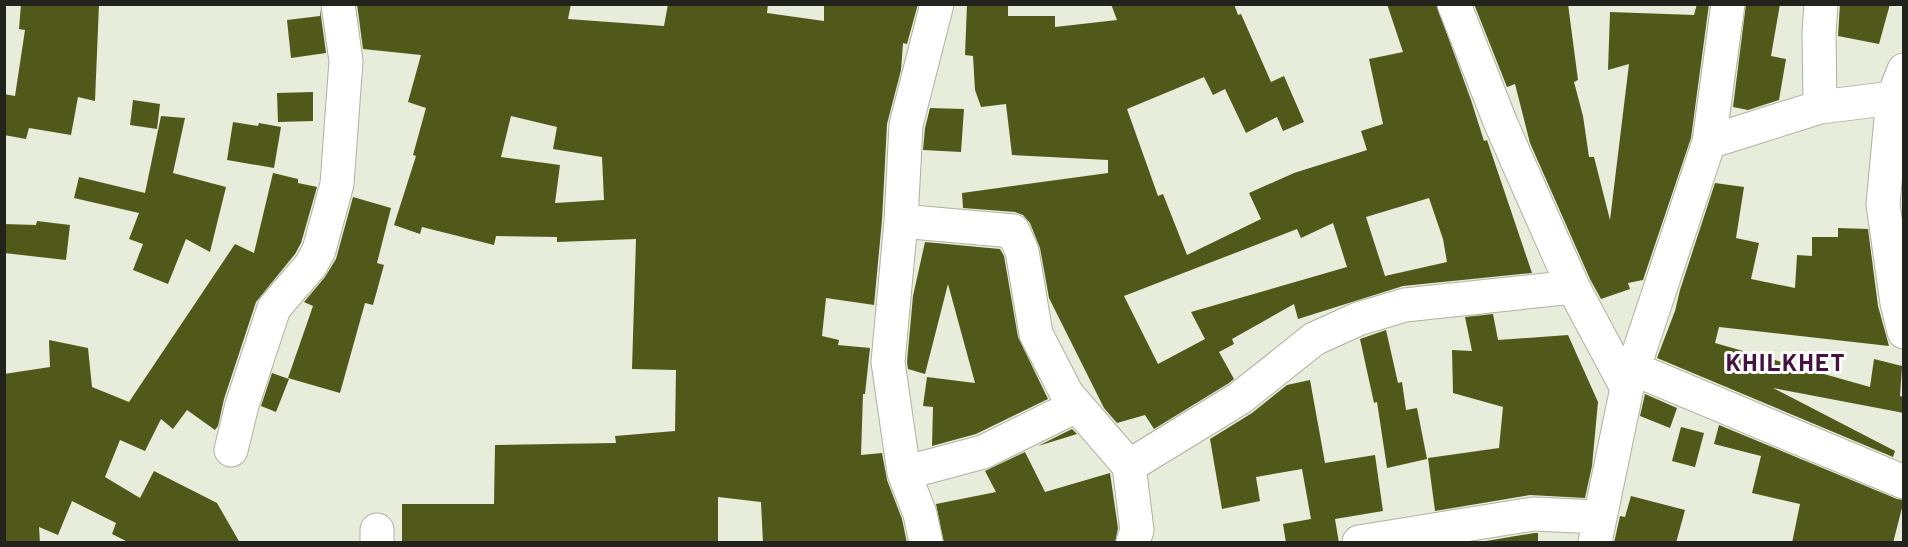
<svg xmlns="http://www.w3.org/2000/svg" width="1908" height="547" font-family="Barlow,sans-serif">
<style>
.building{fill:#50591a;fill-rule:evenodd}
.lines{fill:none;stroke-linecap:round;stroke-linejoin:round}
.minor-casing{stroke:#aeb2a0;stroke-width:35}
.minor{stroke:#fff;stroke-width:33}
.labels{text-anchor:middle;stroke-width:6;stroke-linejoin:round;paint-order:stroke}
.district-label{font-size:24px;font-weight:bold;letter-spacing:1.5px;fill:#461240;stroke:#fff}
</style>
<rect width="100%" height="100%" fill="#e8ecda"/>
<path class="building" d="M21,4h78l-4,97 -17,-4 -7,38 -42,-7 -3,11 -22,-4v-41l11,2 10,-66 -6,-1z
M357,4h214l-3,15 96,7 4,-22h100l-1,9 57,8v-17h94l-11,40 -4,-1 -2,27 -14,54 -5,96 -8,85 -48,-7 -4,38 17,4 -1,5 32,3 -5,46h-2l-2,61 21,-2 5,27 15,39 5,24h-144l-2,-41 -43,-5v46h-316v-39h92l1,-59 121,-2 -1,-7 60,-5 1,-61 -44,-1 4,-130 -79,3v-5l-61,-1 -2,9 -72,-18 -2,7 -26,-9 22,-69 -3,-1 13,-47 -18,-6 13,-47 -58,-6zM511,116l46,11 -4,22 49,8 2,43 -49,3 5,-38 -59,-8z
M967,4l41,2v10h47v11l62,-7 -6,-16h123l4,11 3,-1 30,68 13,-6 20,46 -21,9 -6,-14 -31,16 -21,-44 -12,6 -9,-18 -77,32 31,87 5,-2 24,61 74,-36 -12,-26 45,-20 73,-23 -6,-19 22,-7 -14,-65 34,-7 -16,-48h49l35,96 13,41 3,-1 45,133 -129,13 -105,33 -4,-15 -62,35 2,5 -15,8 15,27 -5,4 -75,46 -9,-14 -28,8 -13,-15 -55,-110 -9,-50 -10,-25 -7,-8 -8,-3 -52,-4 -1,-15 146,-20v-13l-96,-5 -6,-51 -25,3 -6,-17 -2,-34 -8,-1zM1429,198l14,41 4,23 -62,14 -19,-59zM1333,223l14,44 -156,45 14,27 -47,25 -34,-68 173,-67 4,9z
M1474,4h94l10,76 -4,2 9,34 6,41h5l16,63 19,-156 -21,6 2,-58 84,3 3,-11h12l-18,134 -48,142 -15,3 2,6 -29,10 -11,-20 -60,-136 -15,-59 -8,3z
M1746,4h34l-9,52 15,3 -7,41 -31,10 -15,-3z
M1840,4h50l-11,40 -41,-8z
M320,9l6,44 -35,5 -4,-38 33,-4z
M313,92v29l-35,1 -1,-29z
M133,100l27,4 -3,25 -27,-4z
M930,108l34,1 -3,43 -38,-2 2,-22z
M161,116l24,2 -12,55 53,14 -16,65 -24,-13 -18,45 -35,-14 10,-26 -14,-5 10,-26 -65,-15 5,-21 66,16z
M233,122l25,4 1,-3 22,4 -7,41 -47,-8z
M273,173l25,6v4l19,4 -16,56 -6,11 -39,48 -32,97 -6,27 -3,4 -28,-20 -14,19 -12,-10 -16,32 -25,-11 -15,37 35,21 14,-27 63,32 23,40h-110l-18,-9 4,-11 -44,-22 -14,34 -19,-8 1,16h-36v-169l46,-7 -1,-27 39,8 4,39 37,15 106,-158 19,9z
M1715,183l29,4 -8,51 23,5 -8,36 44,9 2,-33 15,1v-19h26v-9l30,1 10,77 11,40 -170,-19 -4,16 155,44 4,-28 28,7 -2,30 4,1v16l-131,-25 122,63 -2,6 -236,-99 18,-47 5,-21z
M353,197l38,11 -14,55 7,2 -11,40 -8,-2 -25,90 -52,-15 25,-72 -9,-4 21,-25 11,-18z
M37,221l33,4 -4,35 -62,-7v-29l32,1z
M925,242l75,7 4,7 14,81 30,62 -72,35 -44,12 1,-39 -10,-1 4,-29 48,6 -27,-99 -23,90 -17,-5 -1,-7 6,-66z
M1493,314l5,26 70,-5 30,67 -6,64 -7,32 -55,-3 -95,16 -7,-53 71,-10 4,-41 -50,-14 -1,-43 20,1 -7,-34z
M1386,330l12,53 4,-1 4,28 11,-2 10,51 -40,9 -10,-66 -3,1 -14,-64z
M272,373l17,6 -13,33 -15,-6z
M1310,380l15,83 50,-8 8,56 -48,8 4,24h-53l-3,-19 28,-5 -9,-50 -46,8 4,24 -38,8 -12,-70 42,-26 35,-28z
M1645,394l32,14 -7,20 -30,-12z
M1719,425l178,74 7,1 -11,43h-101l8,-39 -48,-11 9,-37 -47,-12z
M1681,427l23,6 -9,34 -23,-6z
M1072,429l5,5 -39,12z
M1025,452l20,40 65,-19 8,55 -3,15h-171l-8,-39 60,-12 -11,-21z
M1631,496l54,14 -9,33h-62l6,-27 5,1z
M1534,533h4v10h-64z"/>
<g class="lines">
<defs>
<path id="minor" d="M1454,4l47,120 72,163 54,101 -32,154
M1904,70l-11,28 -10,106 14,99 7,29
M1820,107l-1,-74 2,-29
M1709,142l111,-35 73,-9
M901,221l112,10 9,20 14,83 31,60 62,72 111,-68 74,-59 44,-20 47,-14 168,-18
M1634,369l270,113
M1627,388l82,-246 19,-138
M231,450l11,-45 32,-97 37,-43 8,-15 18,-66 9,-123 -8,-57
M1129,466l8,64 -4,12
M904,473l-16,-111 13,-141 5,-96 31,-121
M377,530v12
M926,542l-6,-28 -16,-41 79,-21 93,-46
M1359,542l174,-28 66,3"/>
</defs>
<use href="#minor" class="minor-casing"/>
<use href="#minor" class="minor"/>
</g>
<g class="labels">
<g class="district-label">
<text x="1786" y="371">KHILKHET</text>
</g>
</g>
<rect width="1908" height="547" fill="none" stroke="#22231c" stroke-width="12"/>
</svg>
